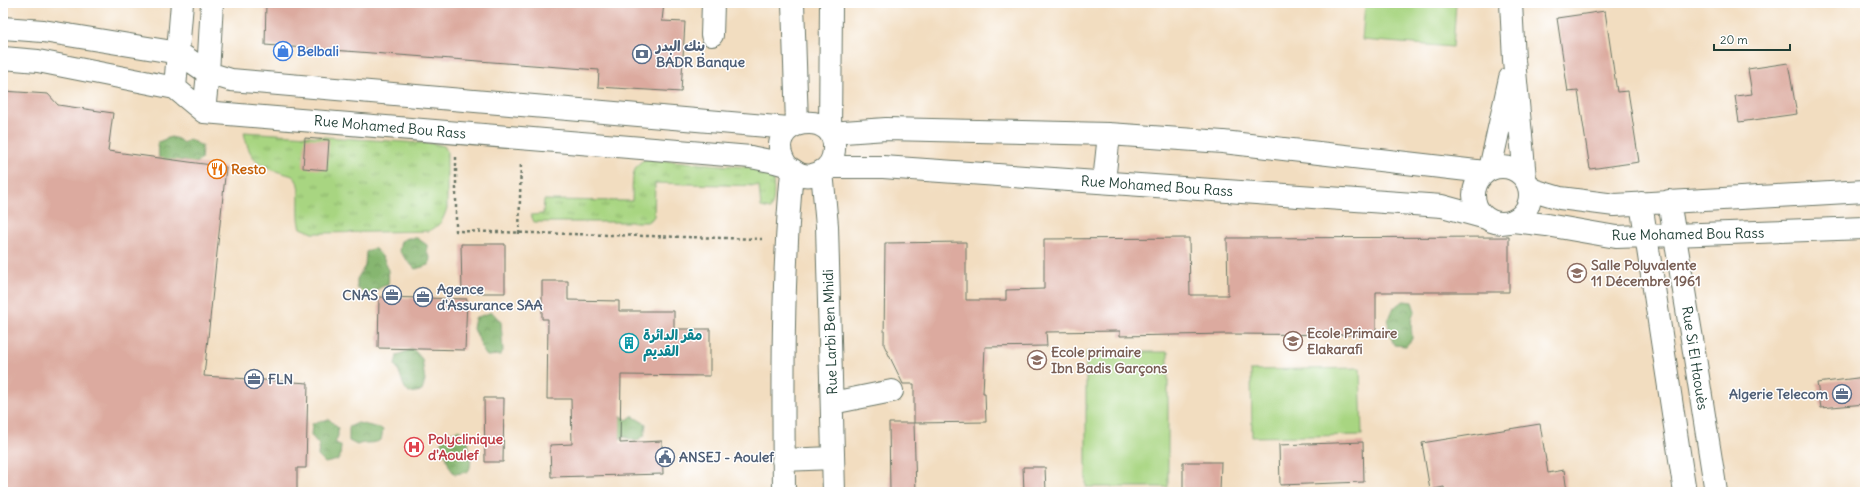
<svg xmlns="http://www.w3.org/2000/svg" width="1868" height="495" font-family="Delius,'Playpen Sans Arabic',sans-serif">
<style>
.grass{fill:url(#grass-tufts);stroke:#64895a}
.forest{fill:url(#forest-crowns);stroke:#527a52}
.pitch{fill:#a8d581;stroke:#64895a}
.building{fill:#dcaa9f}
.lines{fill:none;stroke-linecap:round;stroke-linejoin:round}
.minor-casing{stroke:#697565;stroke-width:24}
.path{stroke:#697565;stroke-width:2.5;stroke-dasharray:3 3;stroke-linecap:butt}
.minor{stroke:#fff;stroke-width:22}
.labels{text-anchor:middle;stroke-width:3;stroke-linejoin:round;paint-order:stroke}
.service-label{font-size:14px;font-weight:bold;fill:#4e5e75;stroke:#fff;text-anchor:start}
.shop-label{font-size:14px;font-weight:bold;fill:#366cbe;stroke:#fff;text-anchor:start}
.street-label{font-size:14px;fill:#1f3d34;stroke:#fff}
.food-label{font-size:14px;font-weight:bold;fill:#c56008;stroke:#fff;text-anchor:start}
.education-label{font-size:14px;font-weight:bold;fill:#785e54;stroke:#fff;text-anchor:start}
.culture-label{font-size:14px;font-weight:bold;fill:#0d838f;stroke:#fff;text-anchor:start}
.health-label{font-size:14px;font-weight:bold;fill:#be3a42;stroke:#fff;text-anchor:start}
</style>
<defs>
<pattern id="grass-tufts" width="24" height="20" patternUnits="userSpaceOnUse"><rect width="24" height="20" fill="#a8d581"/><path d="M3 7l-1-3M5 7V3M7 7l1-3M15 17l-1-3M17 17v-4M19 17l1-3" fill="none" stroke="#88ae6a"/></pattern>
<pattern id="forest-crowns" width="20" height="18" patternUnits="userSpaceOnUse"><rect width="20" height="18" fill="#86b66f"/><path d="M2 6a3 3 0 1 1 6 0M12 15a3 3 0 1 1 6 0" fill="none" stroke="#6d955c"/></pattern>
</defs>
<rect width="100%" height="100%" fill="#fff"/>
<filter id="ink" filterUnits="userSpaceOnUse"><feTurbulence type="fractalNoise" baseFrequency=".025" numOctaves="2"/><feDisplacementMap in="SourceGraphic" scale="8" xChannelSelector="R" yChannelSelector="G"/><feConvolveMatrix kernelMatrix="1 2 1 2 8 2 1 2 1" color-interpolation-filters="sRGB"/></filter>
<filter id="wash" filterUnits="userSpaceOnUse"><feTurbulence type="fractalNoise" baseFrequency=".012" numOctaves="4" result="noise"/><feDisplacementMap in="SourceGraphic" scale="16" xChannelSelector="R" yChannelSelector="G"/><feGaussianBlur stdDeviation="0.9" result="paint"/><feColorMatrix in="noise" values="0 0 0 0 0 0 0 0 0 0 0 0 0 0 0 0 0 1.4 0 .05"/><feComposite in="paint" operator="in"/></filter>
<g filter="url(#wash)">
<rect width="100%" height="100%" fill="#f2ddc0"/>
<path class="grass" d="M244,132l193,12 7,2 3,5v57c-4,12 -6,17 -18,23l-107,2h-9l-12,-5c-5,-13 1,-40 -5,-48 -2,-5 -8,-5 -13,-7 -25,-6 -35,-16 -39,-41z
M647,159l123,10c4,8 6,33 0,40l-9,-2 -2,-21 -104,-3 -1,33 -2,3 -5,3h-113l-3,-7 12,-1 1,-14 88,1c1,-15 -3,-37 15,-42z"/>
<path class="forest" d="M171,137l7,2 5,4 6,-4 13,7 -1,14 -8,4 -12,-4 -3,2 -19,-2 -1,-18z
M408,238h9l10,7v8l3,4 -1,8 -14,4 -16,-18 2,-10z
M374,248c12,10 16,21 14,37 -9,1 -12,7 -20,10l-11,-7v-9l8,-13 1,-14z
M1404,301l8,1 3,9c-6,8 -3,18 -3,28l-6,7 -12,-1c-8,-18 -10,-35 10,-44z
M492,312l9,10 2,29 -3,4 -13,1c-8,-8 -6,-18 -14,-27l2,-11z
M413,349l9,10 3,22 -3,10 -13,2c-9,-9 -6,-18 -14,-28l2,-10z
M614,414l8,2 5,4 5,-4 14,8 -2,12 -8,5 -12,-4 -11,5z
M329,419l9,9v8l-3,6 6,4 -1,11 -2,3 -13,3 -7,-7 1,-11 -8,-10 1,-11z
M358,423l22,5 3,2 -2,10c-9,5 -15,1 -24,5l-8,-4v-14z
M459,430l9,9c0,11 6,23 0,33l-13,2c-9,-8 -7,-19 -14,-28l2,-11z"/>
<path class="pitch" d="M1365,3h91l-3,44 -91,-7z
M1086,352h82v135h-82z
M1360,368l2,67 -110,2 -1,-67z"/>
<g id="blocks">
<path class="building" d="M266,3h398l-2,18 23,1 -4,70 -83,-5 1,-17 -334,-25z
M1605,11l12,81 11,-1 11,71 -49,7 -12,-78 -10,1 -11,-74z
M1788,63l9,51 -58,8 -4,-26 17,-2 -4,-25z
M3,91l45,3 10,11 55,8 -5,38 118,16 -22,209 104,7 -2,85h-9v24h-294z
M305,138l24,2 -2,30 -24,-2z
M1509,237v55h-133v43l-149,-1 -107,2v-5l-74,1 1,14 -62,1 -2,46h2l1,29 -72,1v-39h-11l-19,-39 1,-102 81,-1v58h40v-10l38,-1v-50l145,-1 1,57h38l-1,-57z
M461,244h44v49h-43z
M542,281h26v19l51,1v10h55v18h36v47l-89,-1 -1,68 42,-2 1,33 -112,3 -1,-32 22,-1 -1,-45h-24l1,-80h-6z
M379,297l88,2 -2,51 -87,-2z
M1865,377v27l-44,4 -4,-25z
M484,398h20l-1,64h-18z
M889,423h25l2,69h-26z
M1540,424l8,49 16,-3 3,22h-122l-1,-5 -14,3 -8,-47z
M1363,442l1,40 -84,3 -1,-40z
M1183,462h38l-1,30h-37z
M1023,467h22l1,25h-22z"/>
</g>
</g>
<g filter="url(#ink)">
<use href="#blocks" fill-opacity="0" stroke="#697565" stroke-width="1"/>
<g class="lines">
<defs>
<path id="minor" d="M793,3l4,121
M831,3l-1,130 56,-4 223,5 114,8 262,30
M1511,3l3,57 11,118
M3,28l40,3 136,22 29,20 23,7 558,48
M712,35l1,-32
M3,58l35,3 137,27 29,24 547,45c11,3 26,4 36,9 9,5 12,11 25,9 10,-2 19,-9 21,-19 12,-52 -78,-38 -46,10
M175,88l7,-85
M204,112l4,-39 4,-70
M1474 195a28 28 0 1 1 56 0a28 28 0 1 1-56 0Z
M827,167h56l559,39 44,12
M1490,169l20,-91
M822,171l5,55 7,266
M1104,182l5,-48
M1530,189l30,9 55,7 250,-14
M1669,201l24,144 23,147
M1641,203l44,289
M1513,221l34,4 69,12 249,-9
M832,403l60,-12
M783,460l50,-2
M784,492c-1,-107 -2,-214 8,-320"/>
</defs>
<use href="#minor" class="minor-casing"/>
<path class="path" d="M456,157v74l306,8
M519,234l2,-72"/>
<use href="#minor" class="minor"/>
</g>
</g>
<defs>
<symbol id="shop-ring" viewBox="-11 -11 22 22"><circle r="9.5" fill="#fff" stroke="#3f7fe0" stroke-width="1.5"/><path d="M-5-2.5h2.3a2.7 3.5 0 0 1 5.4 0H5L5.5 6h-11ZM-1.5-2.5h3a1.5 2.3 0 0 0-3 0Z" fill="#3f7fe0"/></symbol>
<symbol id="bank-ring" viewBox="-11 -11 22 22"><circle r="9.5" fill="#fff" stroke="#5c6f8a" stroke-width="1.5"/><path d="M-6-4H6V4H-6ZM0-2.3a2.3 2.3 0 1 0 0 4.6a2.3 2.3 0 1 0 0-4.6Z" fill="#5c6f8a"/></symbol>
<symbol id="restaurant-ring" viewBox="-11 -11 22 22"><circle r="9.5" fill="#fff" stroke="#e8710a" stroke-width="1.5"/><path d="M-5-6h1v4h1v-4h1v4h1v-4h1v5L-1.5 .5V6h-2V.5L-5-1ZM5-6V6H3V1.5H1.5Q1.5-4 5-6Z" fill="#e8710a"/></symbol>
<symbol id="school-ring" viewBox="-11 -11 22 22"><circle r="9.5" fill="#fff" stroke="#8d6e63" stroke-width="1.5"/><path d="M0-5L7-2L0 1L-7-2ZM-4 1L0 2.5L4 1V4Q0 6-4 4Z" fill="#8d6e63"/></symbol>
<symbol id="office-ring" viewBox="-11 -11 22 22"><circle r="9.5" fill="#fff" stroke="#5c6f8a" stroke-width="1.5"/><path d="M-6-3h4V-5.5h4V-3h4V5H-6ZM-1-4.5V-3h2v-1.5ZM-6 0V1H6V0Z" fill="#5c6f8a"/></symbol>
<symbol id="building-ring" viewBox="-11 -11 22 22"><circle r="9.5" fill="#fff" stroke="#0f9aa8" stroke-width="1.5"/><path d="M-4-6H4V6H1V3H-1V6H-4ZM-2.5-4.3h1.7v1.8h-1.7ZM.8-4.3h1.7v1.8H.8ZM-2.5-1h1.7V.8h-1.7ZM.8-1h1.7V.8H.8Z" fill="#0f9aa8"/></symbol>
<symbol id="hospital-ring" viewBox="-11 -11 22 22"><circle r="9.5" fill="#fff" stroke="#e0444e" stroke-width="1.5"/><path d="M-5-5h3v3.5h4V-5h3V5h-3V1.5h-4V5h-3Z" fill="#e0444e"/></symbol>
<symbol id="civic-ring" viewBox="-11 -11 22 22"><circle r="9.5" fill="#fff" stroke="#5c6f8a" stroke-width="1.5"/><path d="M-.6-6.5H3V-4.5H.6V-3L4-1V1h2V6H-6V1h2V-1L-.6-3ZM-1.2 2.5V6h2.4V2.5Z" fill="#5c6f8a"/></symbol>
</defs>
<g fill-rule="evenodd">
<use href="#shop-ring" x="272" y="40" width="22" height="22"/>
<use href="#bank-ring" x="631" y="43" width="22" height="22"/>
<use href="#restaurant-ring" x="206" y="158" width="22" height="22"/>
<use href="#school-ring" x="1566" y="262" width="22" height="22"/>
<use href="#office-ring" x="381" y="284" width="22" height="22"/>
<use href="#office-ring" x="412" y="286" width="22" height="22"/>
<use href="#school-ring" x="1282" y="330" width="22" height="22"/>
<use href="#building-ring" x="618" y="332" width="22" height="22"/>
<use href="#school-ring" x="1026" y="349" width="22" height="22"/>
<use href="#office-ring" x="243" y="368" width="22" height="22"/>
<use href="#office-ring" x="1831" y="383" width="22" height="22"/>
<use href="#hospital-ring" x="403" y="436" width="22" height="22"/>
<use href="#civic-ring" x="654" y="446" width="22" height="22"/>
</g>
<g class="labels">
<g class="service-label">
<text x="656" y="51">بنك البدر<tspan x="656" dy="16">BADR Banque</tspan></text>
<text x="437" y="294">Agence<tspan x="437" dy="16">d'Assurance SAA</tspan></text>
<text x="378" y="300" text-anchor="end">CNAS</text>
<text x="268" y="384">FLN</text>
<text x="1828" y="399" text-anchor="end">Algerie Telecom</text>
<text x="679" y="462">ANSEJ - Aoulef</text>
</g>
<g class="shop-label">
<text x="297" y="56">Belbali</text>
</g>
<g class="street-label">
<text transform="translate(390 127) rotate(5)" y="5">Rue Mohamed Bou Rass</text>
<text transform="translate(1157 186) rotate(4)" y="5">Rue Mohamed Bou Rass</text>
<text transform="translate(1688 234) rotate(-1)" y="5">Rue Mohamed Bou Rass</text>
<text transform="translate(830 332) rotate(-92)" y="5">Rue Larbi Ben Mhidi</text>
<text transform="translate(1695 358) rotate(81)" y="5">Rue Si El Haouès</text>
</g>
<g class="food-label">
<text x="231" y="174">Resto</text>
</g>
<g class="education-label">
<text x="1591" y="270">Salle Polyvalente<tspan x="1591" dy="16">11 Décembre 1961</tspan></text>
<text x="1307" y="338">Ecole Primaire<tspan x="1307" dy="16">Elakarafi</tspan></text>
<text x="1051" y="357">Ecole primaire<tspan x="1051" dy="16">Ibn Badis Garçons</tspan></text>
</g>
<g class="culture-label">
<text x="643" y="340">مقر الدائرة<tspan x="643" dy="16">القديم</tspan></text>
</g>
<g class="health-label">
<text x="428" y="444">Polyclinique<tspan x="428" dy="16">d'Aoulef</tspan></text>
</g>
</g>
<rect width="1868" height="495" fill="none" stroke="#fff" stroke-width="16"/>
<path d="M1714 44v6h76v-6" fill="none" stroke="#1f3d34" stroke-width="2"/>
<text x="1720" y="44" font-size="12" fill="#1f3d34" stroke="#ffffff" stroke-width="3" paint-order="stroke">20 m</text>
</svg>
